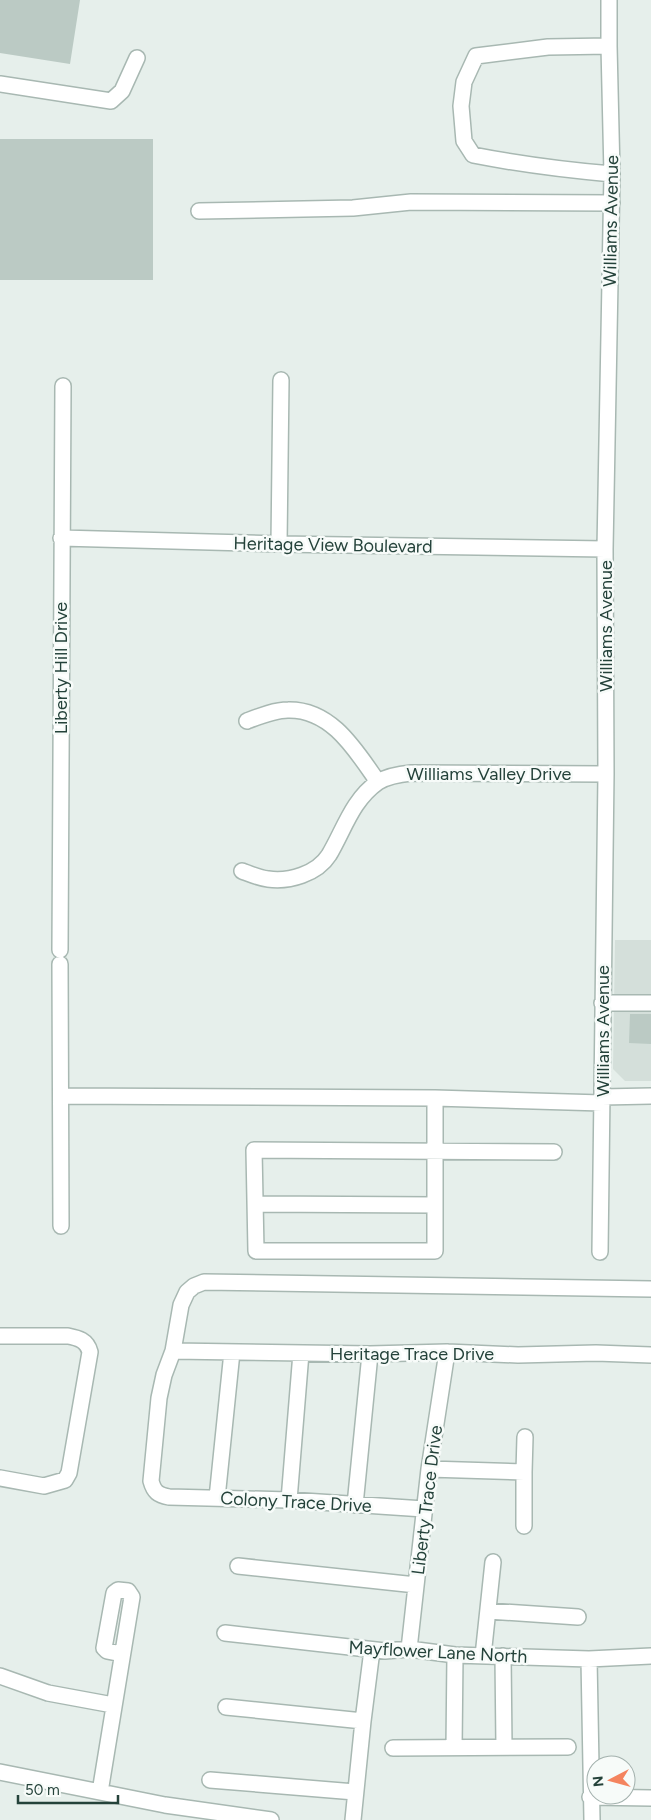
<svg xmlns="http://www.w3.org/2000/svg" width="651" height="1820" font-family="Figtree,sans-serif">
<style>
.built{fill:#d4dfda}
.building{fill:#bbcac4}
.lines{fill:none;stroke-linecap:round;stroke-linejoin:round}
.minor-casing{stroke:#a8b8b2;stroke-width:18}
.minor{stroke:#fff;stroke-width:15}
.labels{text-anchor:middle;stroke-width:5;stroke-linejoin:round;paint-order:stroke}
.street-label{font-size:18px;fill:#24423a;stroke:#f7fbf9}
</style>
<rect width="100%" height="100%" fill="#e6efeb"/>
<path class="built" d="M615,940h36v141h-26l-12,-12z"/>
<path class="building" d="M0,0h80l-10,64 -70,-11z
M0,139h153v141h-153z
M630,1014h21v30l-22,-1z"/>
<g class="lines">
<defs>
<path id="minor" d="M609,46l-61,1 -72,9 -12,26 -3,24 3,35 9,14c46,9 93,15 139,19
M0,84l111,17 11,-10 15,-33
M199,211l154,-3 58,-6 201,1
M61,538l218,6 326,5
M279,544l2,-164
M247,721c13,-5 28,-11 41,-11 44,-1 68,41 90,72
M242,871c8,3 17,7 26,8 21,3 49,-5 61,-24 15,-25 23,-55 49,-73 10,-6 22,-8 33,-9l195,1
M60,950l3,-564
M60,964l1,262
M602,1003h49
M62,1096l373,2 167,5
M602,1097l49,-1
M435,1098v153h-179l-2,-101 300,2
M256,1204l179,1
M600,1252l6,-478 -1,-225 7,-375 -3,-128v-46
M0,1336h68c10,2 19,4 22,16l-21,121 -4,7 -21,6 -44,-8
M173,1351l197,3 77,-2 71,3 78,-2 55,2
M429,1469l95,3v54
M524,1472l1,-35
M217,1498l15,-146
M289,1500l12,-147
M355,1505l15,-151
M424,1509l-135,-9 -120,-3c-11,-2 -15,-5 -18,-16l8,-83 5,-23 9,-24 8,-46 6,-13 7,-6 10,-4 447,7
M238,1566l178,19
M488,1611l90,6
M225,1633l160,18 24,-2 46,6 134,4 62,-3
M409,1649l20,-180 18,-117
M483,1656l10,-94
M503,1656l1,91
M589,1659l3,161
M0,1676l48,17 65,12
M226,1707l137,14
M393,1748l175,-1
M454,1748l1,-93
M0,1772l165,33 106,15
M210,1780l145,12
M100,1792l32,-195 -4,-6 -10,-1 -4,3 -10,55 3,3 15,3
M590,1797l61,1
M353,1820l10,-99 9,-71"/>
</defs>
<use href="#minor" class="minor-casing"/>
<use href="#minor" class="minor"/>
</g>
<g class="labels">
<g class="street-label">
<text transform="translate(611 221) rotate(-89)" y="6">Williams Avenue</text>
<text transform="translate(333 545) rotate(1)" y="6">Heritage View Boulevard</text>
<text transform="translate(606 626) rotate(-90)" y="6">Williams Avenue</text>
<text transform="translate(61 668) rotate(-90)" y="6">Liberty Hill Drive</text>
<text x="489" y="780">Williams Valley Drive</text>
<text transform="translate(603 1031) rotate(-90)" y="6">Williams Avenue</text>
<text x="412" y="1360">Heritage Trace Drive</text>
<text transform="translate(427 1500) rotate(-83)" y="6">Liberty Trace Drive</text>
<text transform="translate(296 1502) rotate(3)" y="6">Colony Trace Drive</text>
<text transform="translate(438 1652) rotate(3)" y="6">Mayflower Lane North</text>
</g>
</g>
<g transform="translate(611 1780) rotate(264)"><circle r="24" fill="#f7fbf9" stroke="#a3b1ad"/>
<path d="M0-4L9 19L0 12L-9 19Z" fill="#f4845f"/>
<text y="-8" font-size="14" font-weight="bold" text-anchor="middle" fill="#24423a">N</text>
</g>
<path d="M18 1795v8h100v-8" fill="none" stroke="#24423a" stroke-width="2.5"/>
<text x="25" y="1795" font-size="15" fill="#24423a" stroke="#f7fbf9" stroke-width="4" paint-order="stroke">50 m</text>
</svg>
